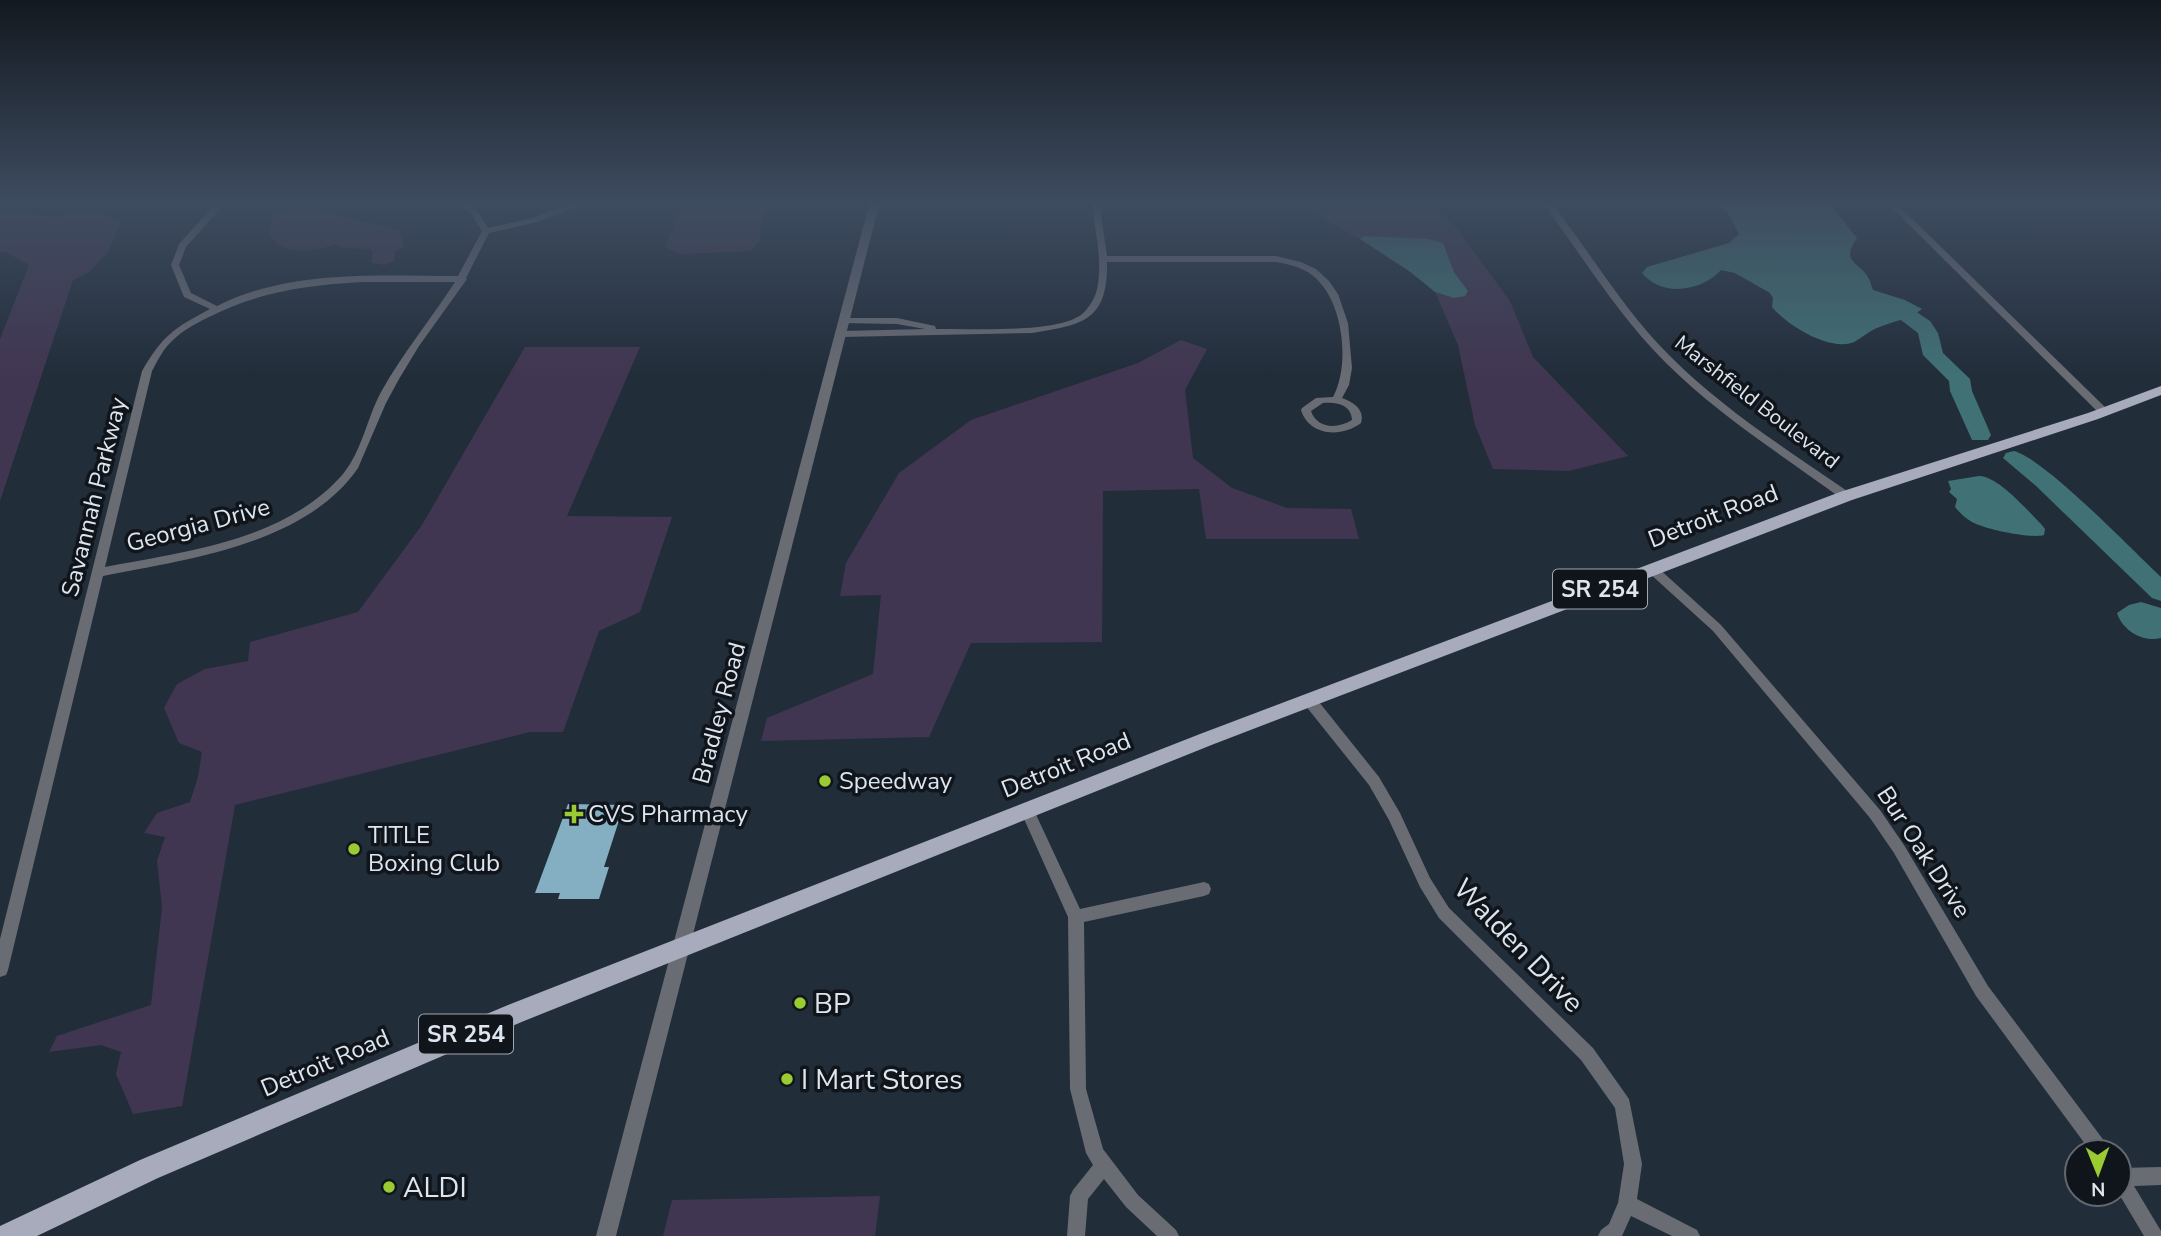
<svg xmlns="http://www.w3.org/2000/svg" width="2161" height="1236" font-family="'Nunito Sans',sans-serif">
<style>
.green{fill:#413651}
.water{fill:#407175}
.lines{fill:none;stroke-linecap:round;stroke-linejoin:round}
.river{fill:#407175;fill-rule:evenodd}
.building{fill:#84afc2}
.minor{fill:#6a6c74;fill-rule:evenodd}
.tertiary{fill:#6a6c74;fill-rule:evenodd}
.primary{fill:#a8abbc;fill-rule:evenodd}
.poi-dot{fill:#9bcb33;stroke:#10151b;stroke-width:2.5}
.labels{text-anchor:middle;stroke-width:7;stroke-linejoin:round;paint-order:stroke}
.far-street-label{font-size:21px;fill:#dde5ee;stroke:#10151b}
.shield{fill:#10151b;stroke:#a0a7af;stroke-width:2}
.shield-label{font-size:23px;font-weight:bold;fill:#dde5ee}
.street-label{font-size:24px;fill:#dde5ee;stroke:#10151b}
.poi-label{font-size:24px;fill:#dde5ee;stroke:#10151b;text-anchor:start}
.near-street-label{font-size:28px;fill:#dde5ee;stroke:#10151b}
.near-poi-label{font-size:28px;fill:#dde5ee;stroke:#10151b;text-anchor:start}
</style>
<rect width="100%" height="100%" fill="#222d3a"/>
<path class="green" d="M301,201h14l-3,9 87,20 5,17 -9,5 -1,9 -9,4 -14,-2 2,-9 -2,-5 -30,-1 -5,-4c-23,8 -56,14 -68,-13l8,-18z
M684,201l82,1 2,4 -8,20v14l-9,11 -71,3 -15,-7z
M1311,201h118l28,28 53,72 23,56 95,99 -59,15 -76,-2 -18,-44 -17,-80 -23,-53 19,6 14,-7 -14,-19 -11,-28 -15,-5 -64,-2 -4,2 -54,-30z
M0,211l57,6 19,-4 28,2 17,7 -13,30 -19,20 -16,8 -73,221v-162l29,-74 -23,-13h-6z
M1181,340l26,9 -22,41 8,68 39,30 55,20 64,1 8,30h-153l-7,-50 -96,2 -1,151 -131,1 -42,94 -168,4 6,-23 106,-44 8,-79 -41,1 6,-33 53,-90 72,-53 167,-57z
M525,347h115l-73,169 105,1 -32,95 -41,19 -36,101h-33l-295,73 -53,301 -49,8 -17,-40 5,-22 -20,-7 -52,7 8,-16 94,-31 11,-97 -5,-47 8,-24 -21,-4 13,-20 33,-11 8,-25 4,-25 -23,-9 -15,-35 13,-24 28,-15 43,-8 2,-19 108,-30 64,-87z
M880,1196l-5,40h-212l9,-36z"/>
<path class="water" d="M1713,201h115l29,37c-18,25 4,24 12,41 2,3 2,7 4,11l32,10 17,9c-13,11 -30,12 -45,19 -8,3 -15,10 -23,14 -25,10 -67,-17 -82,-35l1,-9 -3,-5 -35,-20 -14,-3c-20,22 -60,27 -79,3l5,-6 82,-24 10,-9 -11,-21z
M1364,236l64,3 15,4 11,29 14,19 -3,5 -11,2 -19,-6 -26,-21 -49,-32z
M1979,476c19,0 48,34 62,48l4,5 -1,6c-13,4 -60,-6 -72,-13 -7,-4 -12,-9 -17,-15l2,-8 -8,-7 2,-3 -3,-8z
M2141,602l20,6v30c-18,5 -39,-8 -44,-25l12,-8z"/>
<g class="lines">
<path class="river" d="M1877,300l38,11 15,10 8,12 5,20 27,26 2,12 19,44 -3,5h-16l-22,-49 -1,-10 -26,-26 -5,-22 -17,-13 -31,-10 -3,-4 3,-4z
M2014,451c31,8 118,99 147,126v24l-9,-3 -117,-113 -32,-27 3,-5z"/>
</g>
<path class="building" d="M568,804l56,1 -20,62h5l-10,32h-41l2,-6h-25z"/>
<g class="lines">
<path class="minor" d="M218,201h9l-41,46 -7,18 12,28 26,13c73,-37 163,-30 241,-30l24,-45 -11,-18 -17,-12c19,0 25,12 34,27l44,-10 47,-17h13l-55,21 -48,11 -23,45 1,1 -48,67 -20,33 -13,24 -28,65c-53,77 -171,91 -255,108l-95,394 -2,5 -6,2v-38l142,-568c21,-36 32,-43 68,-62l-26,-12 -13,-32 8,-21zM361,282h94c-24,37 -52,71 -74,110 -14,26 -19,59 -38,82 -58,67 -157,77 -238,93l47,-196c6,-11 11,-22 21,-31 10,-10 24,-17 36,-23 49,-25 98,-32 152,-35z
M1091,201h8l8,55h169l25,6 15,7 13,12 9,13 10,29 4,45 -3,17 -7,13c12,4 23,12 19,25 -20,15 -52,13 -60,-13l1,-2 14,-10 17,-1c18,-33 10,-99 -21,-122 -10,-8 -24,-11 -36,-13h-169c1,59 -24,63 -75,71l-191,4 -5,-3 5,-3 84,-2 -28,-5 -55,-1v-4l3,-1h52l38,8 1,3c34,-1 118,5 145,-14 7,-6 12,-14 15,-22 8,-29 -1,-62 -5,-92zM1323,403c13,-1 28,1 29,17 -14,9 -35,9 -41,-9z
M1541,201h9c41,52 74,110 121,156 53,53 118,94 179,136l2,3 -2,3h-8c-60,-44 -124,-84 -177,-137 -48,-48 -83,-107 -124,-161z
M1885,201h9l214,209v4h-8z
M1652,565l4,1 65,59 159,185 24,35 84,141 120,160 3,6h-20l-115,-156 -82,-143 -24,-35 -157,-187 -65,-59 -2,-3z
M1310,696l5,1 64,80 21,36 30,65 19,30 144,140 36,51 13,65 -5,35 60,31 3,6h-28l-41,-20 -9,20h-24l3,-6 8,-6 9,-21 6,-39 -9,-56 -34,-48 -142,-142 -19,-31 -31,-67 -20,-35 -64,-80 -2,-4 2,-4z
M1027,804l5,2 48,103 124,-27 5,2 2,5 -2,5 -5,2 -120,26 2,167 17,60 35,46 38,35 3,6h-22l-31,-29 -22,-28 -16,20 -3,37h-18l3,-40 3,-6 20,-25 -7,-12 -16,-64 -2,-172 -48,-107 2,-4z
M2161,1167v18l-27,1 27,45v5h-17l-25,-42v-26z"/>
<path class="tertiary" d="M870,201h10l-264,1035h-20z"/>
<path class="primary" d="M2161,386v9l-63,24 -246,81 -638,244 -690,277 -366,157 -121,58h-37v-10l140,-66 368,-155 692,-271 640,-242 248,-79z"/>
</g>
<linearGradient id="sky" x2="0" y2="1"><stop stop-color="#131920"/><stop offset="0.54" stop-color="#3e4c60"/><stop offset="1" stop-color="#3e4c60" stop-opacity="0"/></linearGradient>
<rect width="2161" height="375" fill="url(#sky)"/>
<g class="poi-dot">
<circle cx="825" cy="781" r="7"/>
<path d="M570.5 803.5h7v7h7v7h-7v7h-7v-7h-7v-7h7z"/>
<circle cx="354" cy="849" r="7"/>
<circle cx="800" cy="1003" r="7"/>
<circle cx="787" cy="1079" r="7"/>
<circle cx="389" cy="1187" r="7"/>
</g>
<g class="labels">
<g class="far-street-label">
<text transform="translate(1757 402) rotate(38)" y="7">Marshfield Boulevard</text>
</g>
<g class="shield">
<rect x="1553" y="569.5" width="94" height="39" rx="5"/>
<rect x="419" y="1014.5" width="94" height="39" rx="5"/>
</g>
<g class="shield-label">
<text x="1600" y="597">SR 254</text>
<text x="466" y="1042">SR 254</text>
</g>
<g class="street-label">
<text transform="translate(94 497) rotate(-76)" y="8">Savannah Parkway</text>
<text transform="translate(1713 516) rotate(-21)" y="8">Detroit Road</text>
<text transform="translate(198 525) rotate(-15)" y="8">Georgia Drive</text>
<text transform="translate(719 713) rotate(-75)" y="8">Bradley Road</text>
<text transform="translate(1066 765) rotate(-22)" y="8">Detroit Road</text>
<text transform="translate(1924 852) rotate(57)" y="8">Bur Oak Drive</text>
<text transform="translate(325 1063) rotate(-23)" y="8">Detroit Road</text>
</g>
<g class="poi-label">
<text x="839" y="789">Speedway</text>
<text x="588" y="822">CVS Pharmacy</text>
<text x="368" y="843">TITLE<tspan x="368" dy="28">Boxing Club</tspan></text>
</g>
<g class="near-street-label">
<text transform="translate(1519 945) rotate(46)" y="10">Walden Drive</text>
</g>
<g class="near-poi-label">
<text x="814" y="1013">BP</text>
<text x="801" y="1089">I Mart Stores</text>
<text x="403" y="1197">ALDI</text>
</g>
</g>
<g transform="translate(2098 1173) rotate(179)"><circle r="33" fill="#10151b" stroke="#62686f" stroke-width="2"/>
<path d="M0-5L12 26L0 18L-12 26Z" fill="#9bcb33"/>
<text y="-10" font-size="19" font-weight="bold" text-anchor="middle" fill="#dde5ee">N</text>
</g>
</svg>
